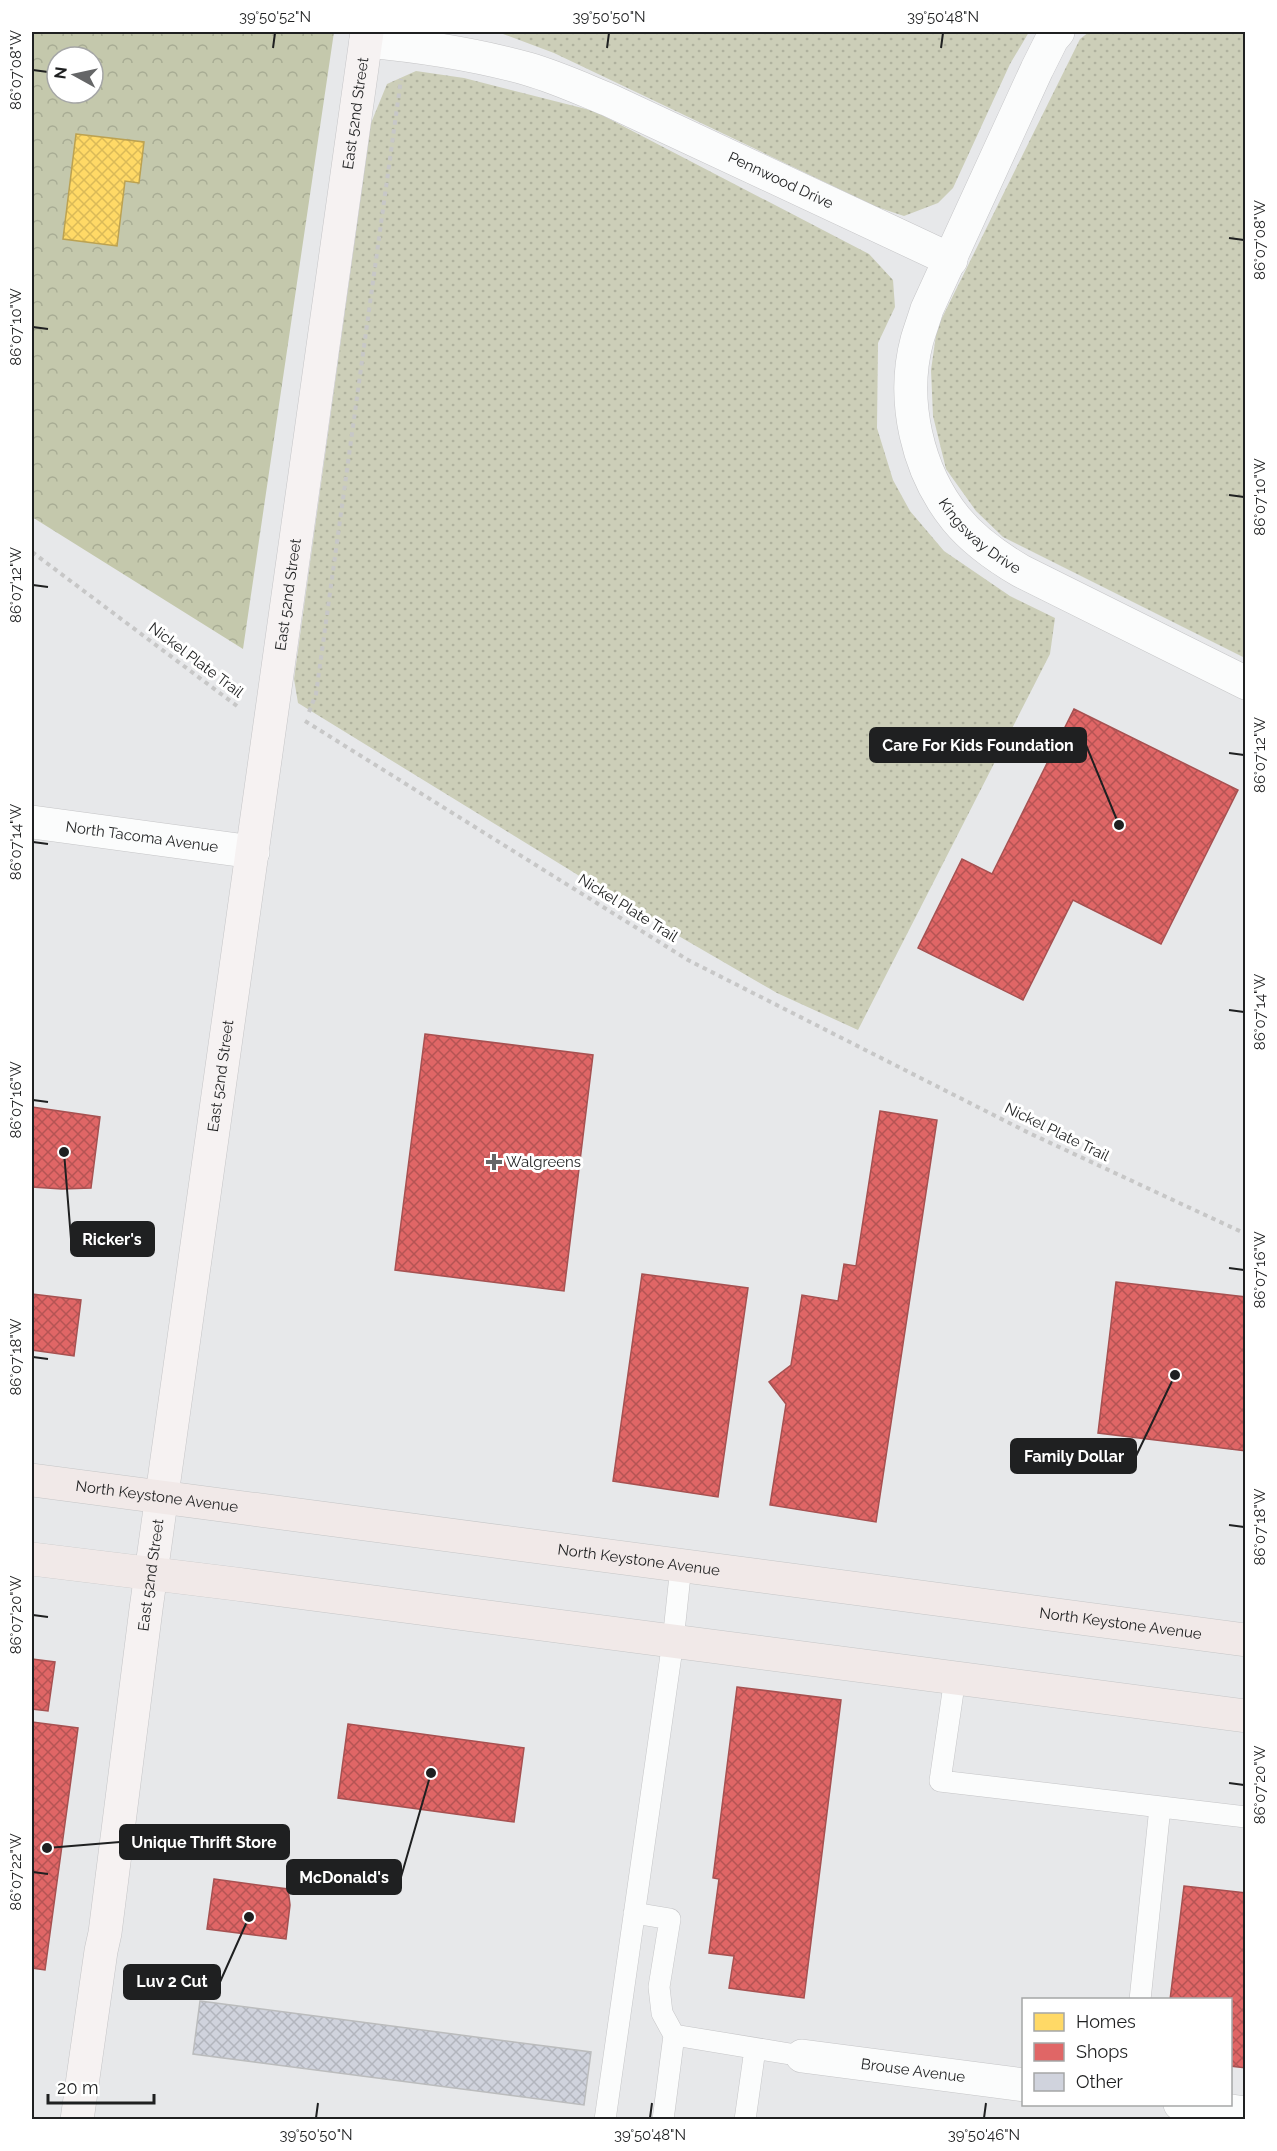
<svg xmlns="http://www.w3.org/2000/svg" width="1277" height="2151" font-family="Raleway,sans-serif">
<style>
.grass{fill:url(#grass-dots)}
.forest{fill:url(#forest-crowns);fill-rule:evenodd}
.homes{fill:url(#homes-cross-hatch);stroke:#bca251;stroke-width:1.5}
.shops{fill:url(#shops-cross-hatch);stroke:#a65151;stroke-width:1.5}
.building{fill:url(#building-cross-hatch);stroke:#bbbcbd;stroke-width:1.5}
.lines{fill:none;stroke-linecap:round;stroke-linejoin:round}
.lane-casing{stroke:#c5c5c7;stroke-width:22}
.street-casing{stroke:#c5c5c7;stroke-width:34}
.secondary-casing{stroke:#c5c5c7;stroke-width:34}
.primary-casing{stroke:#c5c6c7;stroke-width:34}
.path{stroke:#c7c7c7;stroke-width:4;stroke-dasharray:4.5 4.5;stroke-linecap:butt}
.lane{stroke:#fbfcfc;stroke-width:21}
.street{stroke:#fbfcfc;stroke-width:33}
.secondary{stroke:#f6f2f2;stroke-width:33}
.primary{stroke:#f1e9e8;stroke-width:33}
.ticks{fill:none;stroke:#1f2021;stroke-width:2}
.poi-dot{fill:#656667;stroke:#fff;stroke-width:2}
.labels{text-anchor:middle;stroke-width:6;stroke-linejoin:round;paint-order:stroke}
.street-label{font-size:15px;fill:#1f2021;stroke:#fff}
.poi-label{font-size:15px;fill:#1f2021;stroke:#fff;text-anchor:start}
.leader{fill:none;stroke:#1f2021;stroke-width:2}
.callout-dot{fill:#1f2021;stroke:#fff;stroke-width:2}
.callout{fill:#1f2021;stroke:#1f2021;stroke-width:2}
.callout-label{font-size:16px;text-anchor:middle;font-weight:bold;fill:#fff}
.neatline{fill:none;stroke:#1f2021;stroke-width:2}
.ticks-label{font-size:15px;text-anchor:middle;fill:#1f2021}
</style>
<defs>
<pattern id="grass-dots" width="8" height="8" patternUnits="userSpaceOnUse" patternTransform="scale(1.5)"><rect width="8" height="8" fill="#ccceb8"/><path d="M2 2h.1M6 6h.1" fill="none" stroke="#afb19e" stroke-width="1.8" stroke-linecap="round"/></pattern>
<pattern id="forest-crowns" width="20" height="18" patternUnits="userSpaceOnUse" patternTransform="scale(1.5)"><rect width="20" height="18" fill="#c4c8ac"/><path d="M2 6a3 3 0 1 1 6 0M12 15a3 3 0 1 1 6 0" fill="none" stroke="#a8ac94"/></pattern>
<pattern id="homes-cross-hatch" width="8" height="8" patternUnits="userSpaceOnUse" patternTransform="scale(1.5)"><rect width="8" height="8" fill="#ffd966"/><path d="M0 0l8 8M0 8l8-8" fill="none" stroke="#daba58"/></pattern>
<pattern id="shops-cross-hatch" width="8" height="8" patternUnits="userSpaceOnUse" patternTransform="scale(1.5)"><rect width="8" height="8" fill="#e06666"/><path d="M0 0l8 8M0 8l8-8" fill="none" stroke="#b55454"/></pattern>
<pattern id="building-cross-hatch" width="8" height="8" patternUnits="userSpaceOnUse" patternTransform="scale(1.5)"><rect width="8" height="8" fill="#d0d3dd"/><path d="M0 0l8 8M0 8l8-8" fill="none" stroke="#b2b5bd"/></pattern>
</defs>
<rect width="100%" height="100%" fill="#e7e8ea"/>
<path class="grass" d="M489,32h540l-19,32 -57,124 -15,15 -34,13 -27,-9 -323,-154 -51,-19z
M1089,32h156v626l-242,-121 -27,-26 -30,-42 -13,-53 -2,-46 6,-42 143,-289z
M416,71l48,7 130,33 275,143 24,26 2,27 -17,36 -1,85 16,52 17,31 34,40 66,45 45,22 -5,36 -192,376 -81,-37 -126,-73 -353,-217 -4,-24 77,-556 16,-39z"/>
<path class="forest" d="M32,32h302l-91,617 -211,-132zM57,57h36v36h-36z"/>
<path class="homes" d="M76,134l68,8 -5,41 -14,-2 -8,65 -54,-7z"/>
<path class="shops" d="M1074,709l164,81 -77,154 -88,-44 -50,100 -105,-52 44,-89 30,15z
M425,1034l168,21 -29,236 -169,-21z
M32,1107l68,10 -9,71 -29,1 -30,-2z
M880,1111l57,9 -61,402 -106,-17 16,-101 -17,-22 22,-17 11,-70 36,6 6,-37 12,2z
M642,1274l106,14 -30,209 -105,-16z
M1116,1282l130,15v154l-148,-18z
M32,1294l49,6 -7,56 -42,-6z
M32,1659l23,3 -7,49 -16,-2z
M737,1687l104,13 -37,298 -75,-10 5,-32 -25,-3 10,-74 -6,-1z
M32,1722l46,6 -33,242 -13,-2z
M348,1724l176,24 -10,74 -176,-24z
M214,1879l74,10 2,16 -4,34 -79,-10z
M1184,1886l62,7v175l-16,-2v-66h-60z"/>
<path class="building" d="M200,2001l391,51 -7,53 -391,-51z"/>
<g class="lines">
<defs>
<path id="lane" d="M955,1678l-15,103 306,36
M634,1913l36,6 -11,68 3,26 12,22 128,21
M1140,2000l20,-193
M605,2120l68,-479 8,-75
M663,2120l11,-85
M745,2120l10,-71"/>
<g id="street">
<path id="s1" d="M1058,32l-6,7 -15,30 -110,240c-3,10 -7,21 -10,31 -16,60 0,131 39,179 18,22 41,38 65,52l225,112"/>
<path id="s2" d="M366,41c55,5 108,13 162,28 28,8 54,20 81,31l342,160"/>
<path id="s3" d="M32,822l221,30"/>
<path id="s4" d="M802,2056l222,29"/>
<path d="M1180,2104l66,9"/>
</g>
<g id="secondary">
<path id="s5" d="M77,2120l24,-169 4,-18 41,-324 221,-1577"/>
</g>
<g id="primary">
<path id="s6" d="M32,1480l1214,160"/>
<path d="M32,1559l204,25 1010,132"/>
</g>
</defs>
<use href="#lane" class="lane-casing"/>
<use href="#street" class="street-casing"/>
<use href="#secondary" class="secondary-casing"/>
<use href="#primary" class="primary-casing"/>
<path class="path" d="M32,552l205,154
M309,712l7,-18 85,-615
M305,721l383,239 341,173 217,101"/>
<use href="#lane" class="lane"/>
<use href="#street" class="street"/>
<use href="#secondary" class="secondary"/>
<use href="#primary" class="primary"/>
</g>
<path class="ticks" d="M273,48l2,-15M607,48l2,-15M941,48l2,-15M33,70l15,2M1229,238l15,2M33,327l15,2M1229,495l15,2M33,585l15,2M1229,753l15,2M33,842l15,2M1229,1010l15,2M33,1100l15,2M1229,1268l15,2M33,1357l15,2M1229,1525l15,2M33,1615l15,2M1229,1783l15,2M33,1872l15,2M316,2118l2,-15M650,2118l2,-15M984,2118l2,-15"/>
<path class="poi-dot" d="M491 1153h6v6h6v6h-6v6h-6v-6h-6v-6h6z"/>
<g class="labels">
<g class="street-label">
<text dy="5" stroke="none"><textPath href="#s5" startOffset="2026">East 52nd Street</textPath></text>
<text dy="5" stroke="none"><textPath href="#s2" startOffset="441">Pennwood Drive</textPath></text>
<text dy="5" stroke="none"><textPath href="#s1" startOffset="558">Kingsway Drive</textPath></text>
<text dy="5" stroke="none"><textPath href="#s5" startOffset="1540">East 52nd Street</textPath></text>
<text transform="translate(196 660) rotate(37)" y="5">Nickel Plate Trail</text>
<text dy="5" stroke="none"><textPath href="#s3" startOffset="111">North Tacoma Avenue</textPath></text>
<text transform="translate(628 908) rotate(32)" y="5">Nickel Plate Trail</text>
<text dy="5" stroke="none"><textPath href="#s5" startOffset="1054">East 52nd Street</textPath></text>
<text transform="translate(1057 1132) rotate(26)" y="5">Nickel Plate Trail</text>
<text dy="5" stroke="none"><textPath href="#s6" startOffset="126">North Keystone Avenue</textPath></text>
<text dy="5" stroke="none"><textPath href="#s6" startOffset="612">North Keystone Avenue</textPath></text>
<text dy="5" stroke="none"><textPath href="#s5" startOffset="550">East 52nd Street</textPath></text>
<text dy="5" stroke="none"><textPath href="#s6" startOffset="1098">North Keystone Avenue</textPath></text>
<text dy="5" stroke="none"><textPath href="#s4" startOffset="112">Brouse Avenue</textPath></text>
</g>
<g class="poi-label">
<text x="506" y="1167">Walgreens</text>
</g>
</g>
<path class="leader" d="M1119 825L1086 745M64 1152L71 1239M1175 1375L1136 1456M47 1848L120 1842M431 1773L401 1877M249 1917L220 1982"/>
<g class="callout-dot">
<circle cx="1119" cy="825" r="6"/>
<circle cx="64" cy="1152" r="6"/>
<circle cx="1175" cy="1375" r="6"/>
<circle cx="47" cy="1848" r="6"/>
<circle cx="431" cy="1773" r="6"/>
<circle cx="249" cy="1917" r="6"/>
</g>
<g class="callout">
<rect x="870" y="728" width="216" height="34" rx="6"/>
<rect x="71" y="1222" width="83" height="34" rx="6"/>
<rect x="1011" y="1439" width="125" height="34" rx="6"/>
<rect x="120" y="1825" width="169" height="34" rx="6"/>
<rect x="287" y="1860" width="114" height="34" rx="6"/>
<rect x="124" y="1965" width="96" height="34" rx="6"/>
</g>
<g class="callout-label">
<text x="978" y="751">Care For Kids Foundation</text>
<text x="112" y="1245">Ricker's</text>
<text x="1074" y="1462">Family Dollar</text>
<text x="204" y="1848">Unique Thrift Store</text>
<text x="344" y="1883">McDonald's</text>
<text x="172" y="1987">Luv 2 Cut</text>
</g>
<rect width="1277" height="2151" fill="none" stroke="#ffffff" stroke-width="66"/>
<rect x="1022" y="1998" width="210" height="108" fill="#ffffff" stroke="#a5a6a6" stroke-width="1.5"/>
<rect x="1034" y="2013" width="30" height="18" fill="#ffd966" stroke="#a5a6a6" stroke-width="1.5"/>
<text x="1076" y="2028" font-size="18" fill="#1f2021">Homes</text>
<rect x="1034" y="2043" width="30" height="18" fill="#e06666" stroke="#a5a6a6" stroke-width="1.5"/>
<text x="1076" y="2058" font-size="18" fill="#1f2021">Shops</text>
<rect x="1034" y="2073" width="30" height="18" fill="#d0d3dd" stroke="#a5a6a6" stroke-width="1.5"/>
<text x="1076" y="2088" font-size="18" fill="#1f2021">Other</text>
<g transform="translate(75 75) rotate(278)"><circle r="28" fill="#ffffff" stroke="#a5a6a6" stroke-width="1.5"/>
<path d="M0-4.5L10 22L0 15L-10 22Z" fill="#656667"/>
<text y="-9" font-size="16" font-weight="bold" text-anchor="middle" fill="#1f2021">N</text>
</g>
<path d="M48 2094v9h106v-9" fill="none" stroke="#1f2021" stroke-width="3"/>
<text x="57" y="2094" font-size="18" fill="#1f2021" stroke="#ffffff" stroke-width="4.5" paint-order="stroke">20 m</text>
<rect x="33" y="33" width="1211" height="2085" class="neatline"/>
<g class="ticks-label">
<text x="275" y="22">39°50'52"N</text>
<text x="609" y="22">39°50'50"N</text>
<text x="943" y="22">39°50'48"N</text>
<text transform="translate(16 70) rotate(-90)" y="5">86°07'08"W</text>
<text transform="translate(1260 240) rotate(-90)" y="5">86°07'08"W</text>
<text transform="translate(16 327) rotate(-90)" y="5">86°07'10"W</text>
<text transform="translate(1260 497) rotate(-90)" y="5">86°07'10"W</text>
<text transform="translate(16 585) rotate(-90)" y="5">86°07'12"W</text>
<text transform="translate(1260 755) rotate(-90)" y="5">86°07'12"W</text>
<text transform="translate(16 842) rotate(-90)" y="5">86°07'14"W</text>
<text transform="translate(1260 1012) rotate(-90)" y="5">86°07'14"W</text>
<text transform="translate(16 1100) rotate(-90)" y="5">86°07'16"W</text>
<text transform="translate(1260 1270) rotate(-90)" y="5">86°07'16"W</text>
<text transform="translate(16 1357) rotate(-90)" y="5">86°07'18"W</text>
<text transform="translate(1260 1527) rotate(-90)" y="5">86°07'18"W</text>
<text transform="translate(16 1615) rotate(-90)" y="5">86°07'20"W</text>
<text transform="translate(1260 1785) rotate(-90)" y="5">86°07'20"W</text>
<text transform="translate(16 1872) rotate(-90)" y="5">86°07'22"W</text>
<text x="316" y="2140">39°50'50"N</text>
<text x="650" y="2140">39°50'48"N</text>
<text x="984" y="2140">39°50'46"N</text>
</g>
</svg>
